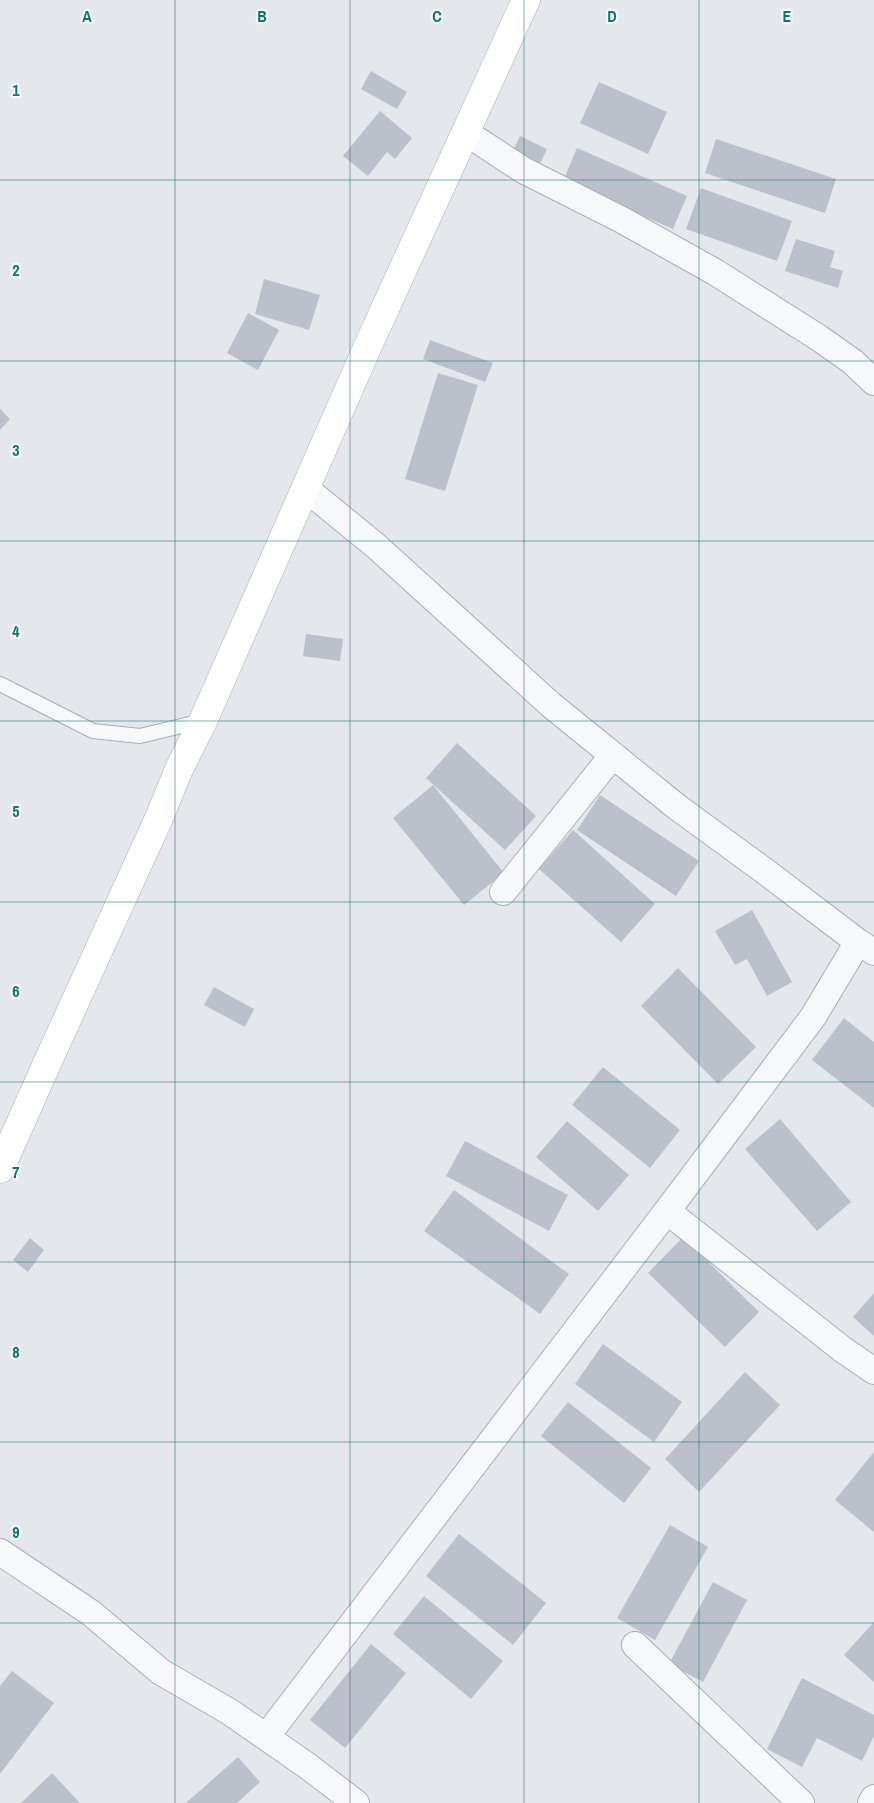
<svg xmlns="http://www.w3.org/2000/svg" width="874" height="1803" font-family="'Archivo Narrow',sans-serif">
<style>
.building{fill:#bbc0ca}
.lines{fill:none;stroke-linecap:round;stroke-linejoin:round}
.service-casing{stroke:#a9aeb7;stroke-width:16}
.minor-casing{stroke:#a9aeb7;stroke-width:28}
.secondary-casing{stroke:#a9aeb7;stroke-width:29}
.service{stroke:#f7f8fa;stroke-width:14}
.minor{stroke:#f7f8fa;stroke-width:26}
.secondary{stroke:#fff;stroke-width:28}
.grid{fill:none;stroke:#0f766e;stroke-width:1;stroke-opacity:0.55}
.grid-label{font-size:16px;text-anchor:middle;font-weight:bold;fill:#0f766e;stroke:#f4f6f9;stroke-width:4.5;stroke-linejoin:round;paint-order:stroke}
</style>
<rect width="100%" height="100%" fill="#e4e7ec"/>
<path class="building" d="M371,71l36,21 -10,17 -36,-20z
M599,82l68,30 -19,42 -68,-31z
M380,111l32,27 -17,21 -8,-7 -19,24 -25,-20z
M520,136l27,13 -7,15 -27,-13z
M716,139l120,40 -11,34 -120,-40z
M577,148l110,48 -14,33 -110,-48z
M701,188l91,33 -15,40 -91,-32z
M796,239l39,12 -5,16 13,4 -5,17 -53,-17z
M264,279l56,16 -11,35 -54,-16z
M248,313l31,17 -21,40 -31,-17z
M430,340l63,23 -8,19 -62,-23z
M438,373l40,12 -33,106 -40,-12z
M0,409l10,10 -10,11z
M306,634l37,5 -3,22 -37,-5z
M457,743l79,73 -31,34 -79,-72z
M433,785l71,88 -40,32 -71,-87z
M600,795l99,66 -23,35 -99,-66z
M573,830l82,74 -34,38 -82,-73z
M752,910l40,72 -25,14 -20,-37 -12,6 -20,-34z
M678,968l78,79 -38,37 -77,-78z
M214,987l40,22 -9,18 -41,-22z
M844,1018l30,24v66l-62,-48z
M603,1067l77,63 -30,38 -78,-63z
M780,1119l71,83 -34,29 -72,-82z
M567,1121l62,54 -31,36 -62,-54z
M465,1141l103,54 -19,36 -103,-55z
M454,1190l115,84 -29,40 -116,-83z
M683,1237l76,75 -34,35 -77,-74z
M30,1238l14,12 -16,22 -15,-12z
M874,1293v43l-21,-19z
M603,1344l79,58 -28,40 -79,-58z
M745,1372l35,33 -81,87 -34,-33z
M568,1402l83,66 -27,35 -83,-67z
M874,1452v80l-39,-32z
M670,1525l38,22 -53,93 -38,-22z
M459,1534l87,69 -33,42 -87,-69z
M713,1582l34,18 -44,82 -34,-18z
M424,1596l79,65 -32,38 -78,-65z
M874,1622v60l-30,-27z
M371,1644l35,29 -61,75 -35,-28z
M12,1671l42,32 -54,71v-88z
M802,1678l72,37v21l-12,25 -45,-23 -15,29 -35,-18z
M238,1757l22,25 -23,21h-51z
M52,1773l28,30h-59z"/>
<g class="lines">
<defs>
<path id="service" d="M0,684l93,47 47,5 62,-15"/>
<path id="minor" d="M465,132l58,38 99,50 93,52 104,66 34,24 21,20
M305,488l71,58 175,159 126,102 89,65 92,70 16,10
M503,892l110,-137
M858,942l-45,75 -146,194 175,138 32,22
M0,1552l91,61 70,59 69,40 79,55 47,36
M635,1645l166,158
M266,1737l401,-526
M871,1803l3,-5"/>
<path id="secondary" d="M0,1169l49,-110 110,-241 20,-49 24,-48 164,-373 159,-348"/>
</defs>
<use href="#service" class="service-casing"/>
<use href="#minor" class="minor-casing"/>
<use href="#secondary" class="secondary-casing"/>
<use href="#service" class="service"/>
<use href="#minor" class="minor"/>
<use href="#secondary" class="secondary"/>
</g>
<path class="grid" d="M175,0v1803M350,0v1803M524,0v1803M699,0v1803M0,180h874M0,361h874M0,541h874M0,721h874M0,902h874M0,1082h874M0,1262h874M0,1442h874M0,1623h874"/>
<g class="grid-label">
<text x="87" y="22">A</text>
<text x="262" y="22">B</text>
<text x="437" y="22">C</text>
<text x="612" y="22">D</text>
<text x="787" y="22">E</text>
<text x="16" y="96">1</text>
<text x="16" y="276">2</text>
<text x="16" y="456">3</text>
<text x="16" y="637">4</text>
<text x="16" y="817">5</text>
<text x="16" y="997">6</text>
<text x="16" y="1178">7</text>
<text x="16" y="1358">8</text>
<text x="16" y="1538">9</text>
</g>
</svg>
